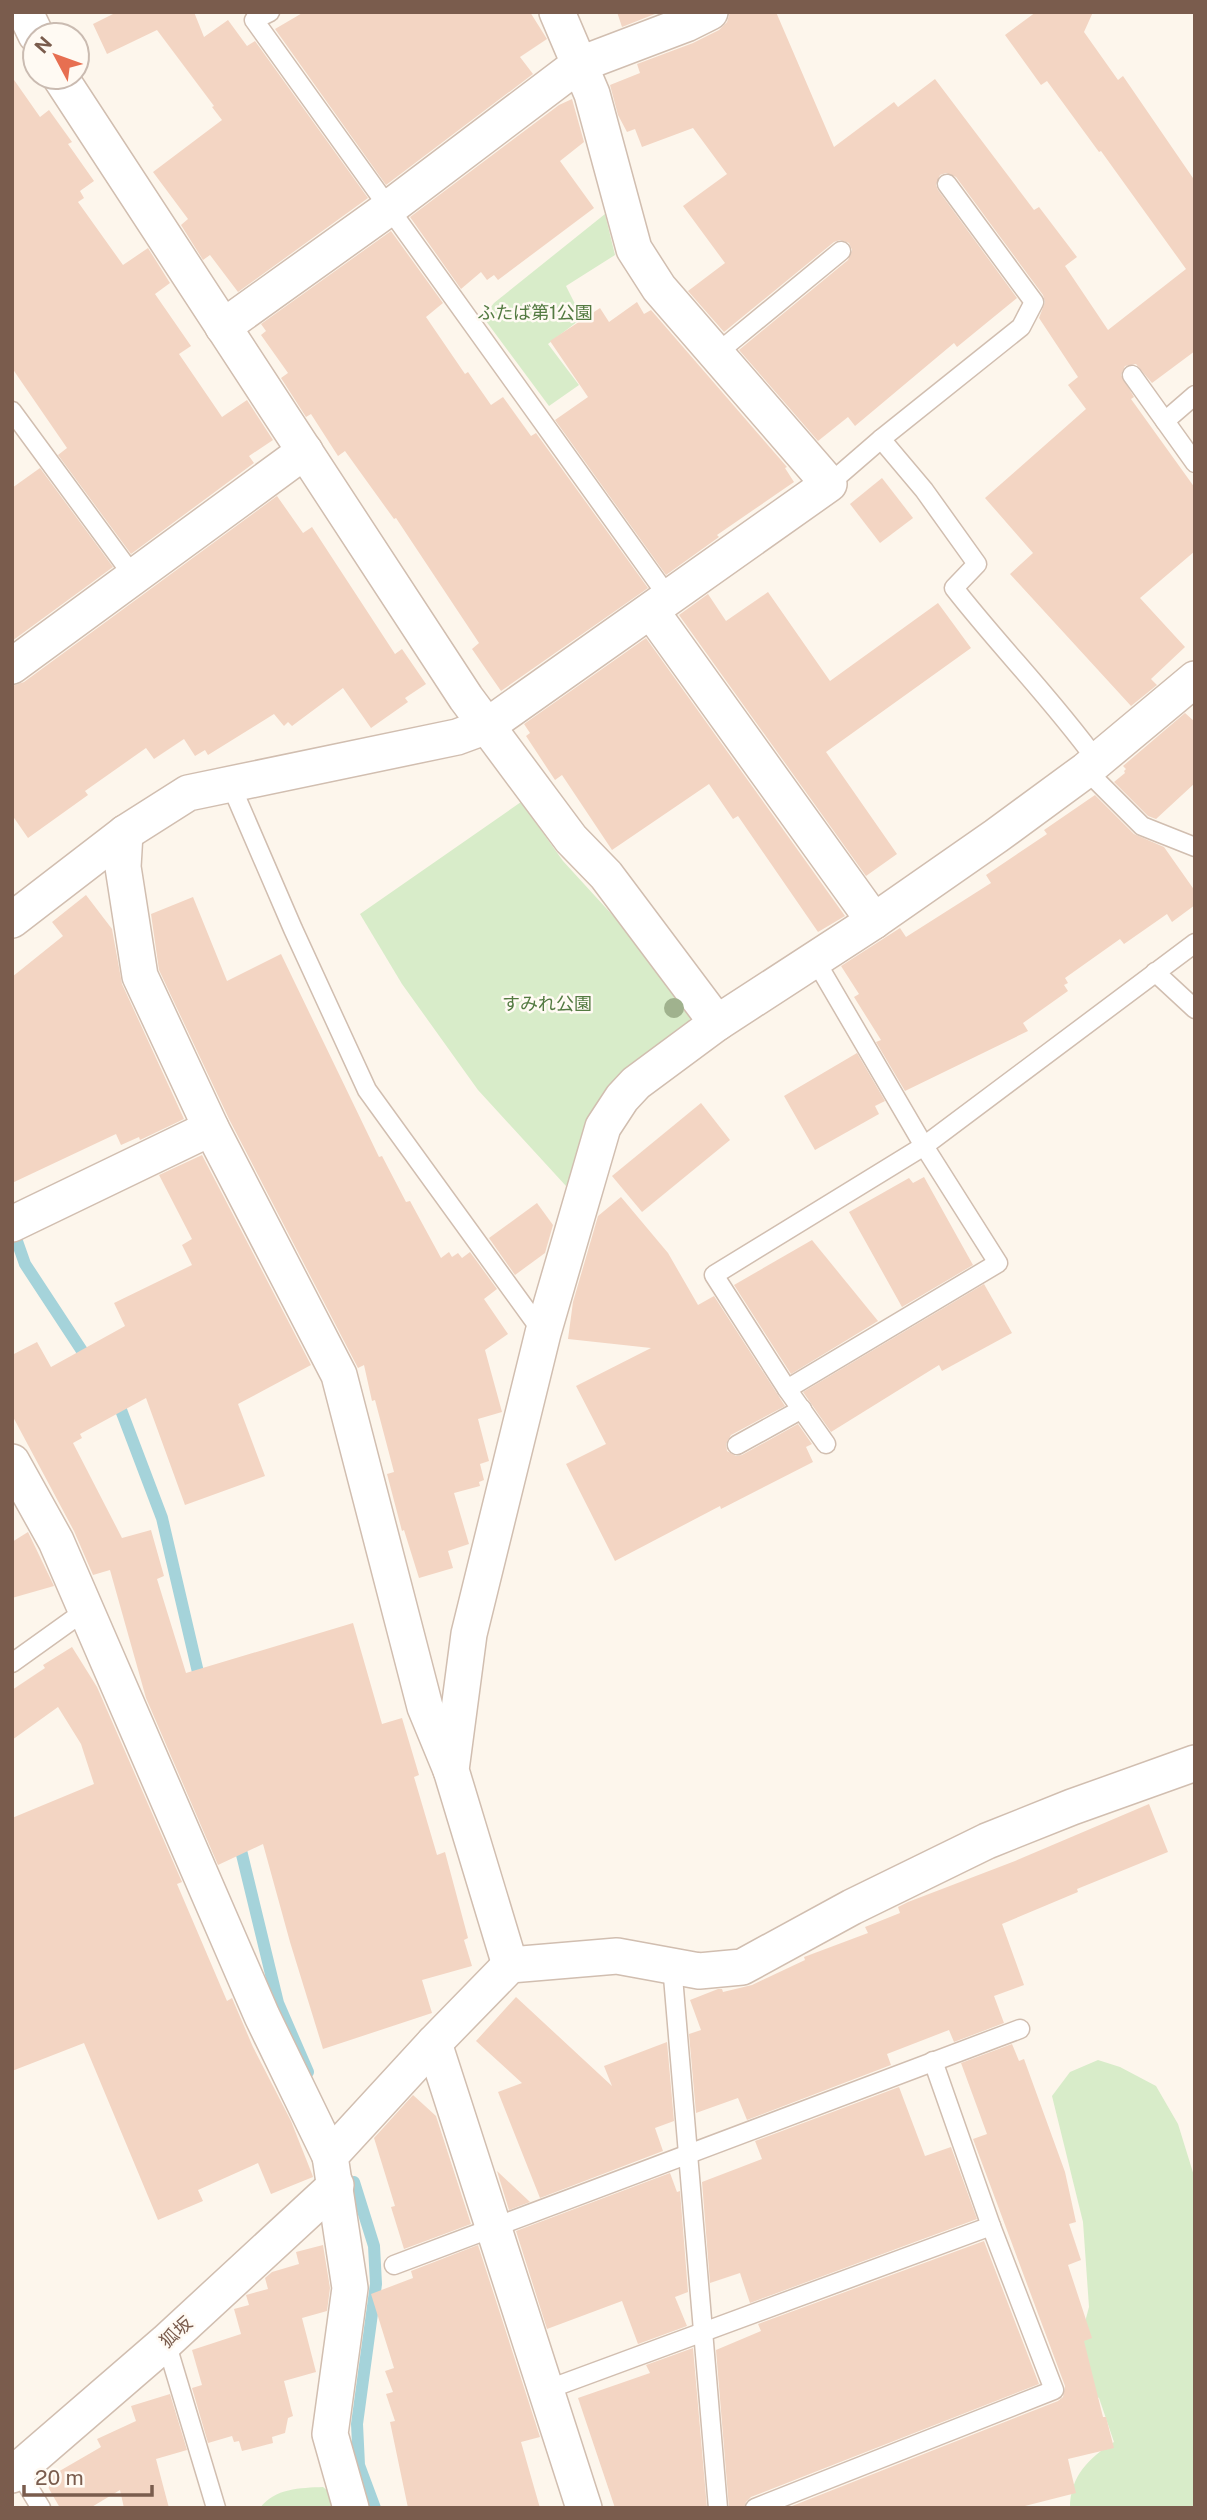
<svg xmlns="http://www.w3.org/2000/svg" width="1207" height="2520" font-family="'Public Sans','Noto Sans JP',sans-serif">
  <rect width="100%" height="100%" fill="#fdf6ec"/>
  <!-- green -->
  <g fill="#d8ecc9">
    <path d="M605,214L615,255L566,286L582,318L548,344L579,385L549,406L483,317L494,303Z"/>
    <path d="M521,802L563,861L627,931L691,1016L687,1027L589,1132L566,1186L478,1090L402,984L360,914Z"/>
    <path d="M1098,2060L1120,2067L1156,2086L1178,2124L1195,2179V2508H1070C1070,2476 1089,2458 1114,2442L1099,2398L1076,2386L1081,2337L1089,2307L1083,2222L1052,2096L1070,2072Z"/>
    <path d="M323,2487L338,2499L342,2508H260C275,2488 300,2488 323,2487Z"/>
  </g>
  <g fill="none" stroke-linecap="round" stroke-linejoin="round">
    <!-- stream -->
    <g stroke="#a5d3da" stroke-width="12">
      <path d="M12,1227L25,1264L90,1363"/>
      <path d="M114,1398L121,1410L162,1518L201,1685"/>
      <path d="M238,1838L278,2003L308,2072"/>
      <path d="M354,2182L374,2246L376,2284L357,2424L359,2465L375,2508"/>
    </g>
  </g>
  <!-- building -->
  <g fill="#f3d5c3">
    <path d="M117,12H194L204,37L228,20L247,46L255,41L368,198L238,292L210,255L203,260L181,225L188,219L153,172L222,120L212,107L214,106L157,30L107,54L93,24Z"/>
    <path d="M304,12H530L547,39L520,57L533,74L386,185L275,29Z"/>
    <path d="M617,12H660L622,27Z"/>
    <path d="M730,12H776L834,147L894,102L898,107L935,79L1034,210L1039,207L1077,257L1065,266L1108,330L1186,269L1101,151L1099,152L1047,81L1041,85L1005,35L1036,12H1093L1084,32L1118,80L1123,76L1195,181V351L1152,383L1136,364L1125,366L1121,375L1134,397L1131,399L1195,488V551L1140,598L1185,647L1151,679L1157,685L1131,706L1010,574L1033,553L985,498L1086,409L1068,385L1078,377L1039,318L1045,302L1043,295L956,177L946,173L940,175L936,185L938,190L1017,298L957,347L954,343L855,426L848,417L818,441L739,350L848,260L852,250L849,243L840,240L834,242L724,332L688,291L725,263L683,206L727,174L693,128L642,147L635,129L627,132L618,115L610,85L640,73L637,64L693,43L719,30L727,22Z"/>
    <path d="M12,77L40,117L49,110L72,142L68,144L94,181L80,191L84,198L78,202L123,265L148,248L170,283L155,294L191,346L179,354L222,417L247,400L273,440L249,456L254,463L131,554L58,455L67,448L12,368Z"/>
    <path d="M572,99L584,142L560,161L594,208L498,280L494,275L487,280L481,272L461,289L410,217L559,105Z"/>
    <path d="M391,231L443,303L426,317L465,374L468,372L491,405L503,397L531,436L536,433L648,588L501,691L472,649L479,643L396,518L394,519L345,451L338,456L311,414L306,417L281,378L288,373L261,335L266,331L261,324Z"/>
    <path d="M637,302L644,314L651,310L787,467L785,468L794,482L717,535L719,537L666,575L555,420L588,397L550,341L600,308L609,322Z"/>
    <path d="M40,468L113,567L12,641V488Z"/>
    <path d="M882,478L913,518L880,543L850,504Z"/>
    <path d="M277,496L303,533L312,527L395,654L402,649L426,684L405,698L408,702L371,728L343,688L292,726L288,722L284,726L274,714L208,755L205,750L195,756L184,739L154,759L146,748L85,791L88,795L28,838L12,815V686L24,682Z"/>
    <path d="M768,592L830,681L938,603L971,648L826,752L897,854L866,876L679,615L708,594L726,621Z"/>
    <path d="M646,638L845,916L818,932L738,816L733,819L709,784L612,850L562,775L555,780L526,736L530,733L524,724Z"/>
    <path d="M1185,713L1195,722V783L1156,819L1148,816L1114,782L1125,773L1124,771L1126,769L1123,766Z"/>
    <path d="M1095,795L1134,834L1164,847L1195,891V905L1172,922L1167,914L1124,944L1120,939L1065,978L1068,983L1064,985L1068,991L1023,1023L1028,1031L905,1091L876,1042L881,1040L854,997L859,994L841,966L900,928L906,937L991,883L986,875L1047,834L1044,830Z"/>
    <path d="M86,895L112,929L122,984L184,1119L140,1140L139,1137L121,1145L116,1134L12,1183V977L63,936L52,922Z"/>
    <path d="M193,897L227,981L281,954L379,1157L382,1156L406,1202L410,1201L441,1258L449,1252L452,1257L458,1253L462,1258L470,1252L497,1289L484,1299L508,1334L485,1350L502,1412L478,1419L489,1461L480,1464L484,1480L479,1482L480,1486L454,1493L469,1544L448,1551L453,1568L419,1578L404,1530L402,1531L387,1474L394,1472L375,1400L372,1401L364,1365L358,1368L229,1119L159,970L151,914Z"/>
    <path d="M857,1053L885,1101L875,1106L879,1114L815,1150L784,1096Z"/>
    <path d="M701,1103L730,1140L642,1212L612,1176Z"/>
    <path d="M202,1155L311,1365L238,1404L265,1476L185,1505L146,1398L80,1434L82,1438L73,1443L122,1538L151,1530L164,1576L157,1579L186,1673L353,1623L382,1724L402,1718L419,1775L414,1777L437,1855L445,1852L468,1938L464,1940L472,1966L422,1980L432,2013L323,2049L290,1942L263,1844L218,1865L146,1698L110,1570L93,1575L74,1531L12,1415V1355L37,1342L51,1367L125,1326L114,1303L192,1265L182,1245L192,1239L159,1175Z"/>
    <path d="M924,1177L973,1265L902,1307L849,1212L909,1178L913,1183Z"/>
    <path d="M621,1197L668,1253L698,1305L714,1296L785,1406L731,1435L726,1444L727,1451L736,1456L742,1455L798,1424L812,1444L806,1447L813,1462L721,1509L720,1506L615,1561L566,1464L606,1444L576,1386L651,1348L568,1339L573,1302L598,1216Z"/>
    <path d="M537,1203L553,1225L545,1253L515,1275L489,1238Z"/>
    <path d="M812,1240L878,1321L791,1374L734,1285Z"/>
    <path d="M984,1284L1012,1333L942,1371L939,1365L831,1432L803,1392Z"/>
    <path d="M28,1532L54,1586L12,1598V1542Z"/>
    <path d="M72,1647L97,1687L182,1882L177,1884L227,2001L232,1998L253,2047L291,2121L312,2174L313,2177L271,2194L258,2163L198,2190L203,2201L158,2220L84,2043L12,2071V1818L94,1784L81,1744L58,1707L12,1740V1690L45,1668L43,1665Z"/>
    <path d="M1149,1804L1168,1852L1077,1889L1078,1892L1002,1924L1024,1985L994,1996L1004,2023L954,2042L949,2030L887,2054L891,2065L747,2120L738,2098L696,2113L689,2034L701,2030L690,2000L718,1989H722L723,1992L752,1985L805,1960L804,1957L868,1933L865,1927L900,1913L898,1907L908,1902L1015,1861Z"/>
    <path d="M516,1997L612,2086L604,2066L667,2042L674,2121L655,2128L663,2151L540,2198L498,2092L522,2083L476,2041Z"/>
    <path d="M1012,2044L1019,2061L1024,2059L1065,2172L1076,2222L1069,2224L1081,2260L1068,2265L1092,2338L1084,2341L1103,2417H1106L1114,2448L1068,2459L1076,2493L1017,2508H787L1058,2401L1063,2397L1065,2386L973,2139L987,2134L961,2063Z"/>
    <path d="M899,2087L925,2156L951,2147L977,2219L750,2303L740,2273L710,2283L702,2182L762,2159L755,2141Z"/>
    <path d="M413,2095L436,2116L471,2224L404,2249L391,2207L395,2206L374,2138Z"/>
    <path d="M497,2171L530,2202L509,2210Z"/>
    <path d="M670,2173L677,2192L680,2191L688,2292L675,2297L687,2326L638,2344L622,2301L547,2329L516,2231Z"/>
    <path d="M984,2241L1039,2384L751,2497L746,2502L744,2508H729L716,2350L761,2331L758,2324Z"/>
    <path d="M323,2245L330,2288L327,2311L302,2318L316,2372L284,2381L293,2416L288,2418L285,2433L272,2437L273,2443L242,2451L239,2441L234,2442L232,2436L208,2443L192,2388L202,2385L192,2350L241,2334L234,2309L249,2305L246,2295L268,2289L265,2278L272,2272L299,2264L296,2252Z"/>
    <path d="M478,2245L540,2437L521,2442L540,2508H408L390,2422L395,2421L386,2394L393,2392L385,2371L394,2368L371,2294L413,2278L411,2271Z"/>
    <path d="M693,2348L707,2508H615L578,2398L650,2373L646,2365Z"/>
    <path d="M170,2394L187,2450L156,2459L169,2508H124L120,2490L90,2508H60L44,2480L101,2447L97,2439L136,2421L131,2406Z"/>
  </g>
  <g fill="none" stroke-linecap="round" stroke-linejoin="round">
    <defs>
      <g id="lane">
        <path d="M270,12L254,20L669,598"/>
        <path d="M716,354L841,251"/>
        <path d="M1132,375L1195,463"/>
        <path d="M12,411L134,577"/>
        <path d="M1165,421L1195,395"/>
        <path d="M881,439L924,490L977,564L954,588C1000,647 1053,700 1097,761"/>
        <path d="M829,484L881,439L1021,327L1034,302L947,184"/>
        <path d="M1086,770L1142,826L1195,847"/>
        <path d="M230,783L293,929L367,1090L543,1333"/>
        <path d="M1155,972L1195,1009"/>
        <path d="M787,1389L998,1263L924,1146L814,958"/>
        <path d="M826,1444L787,1389L714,1275L924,1146L1195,943"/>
        <path d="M737,1445L802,1409"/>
        <path d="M12,1663L86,1610"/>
        <path d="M672,1965L718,2508"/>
        <path d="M394,2265L1020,2029"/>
        <path d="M166,2342L216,2508"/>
        <path d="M546,2390L991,2226"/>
        <path d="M18,2470L41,2508"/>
        <path d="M755,2508L1054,2390L991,2226L933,2061"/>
      </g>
      <g id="street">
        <path d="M25,12L36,35"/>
        <path d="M60,77L466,698L571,839L606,875L717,1023L636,1083L622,1098L603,1127L543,1333L469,1634L451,1770L510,1965"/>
        <path d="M223,327L389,208L578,65L686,24L710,12"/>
        <path d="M651,611L874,921"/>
        <path d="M12,666L305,451"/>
        <path d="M125,833L123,867L140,976L211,1128L339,1375L425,1707L451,1770"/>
        <path d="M12,920L125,833L188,793L457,737L487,726L829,484L659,288L634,249L592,94L557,12"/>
        <path d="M717,1023L874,921L996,836L1086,770L1195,679"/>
        <path d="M12,1224L211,1128"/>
        <path d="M12,1462L56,1541L262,2016L330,2156"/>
        <path d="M434,2043L584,2508"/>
        <path d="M12,2475L166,2342L336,2185"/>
        <path d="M351,2508L330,2434L350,2288L330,2156L434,2043L510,1965L617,1956L699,1971L742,1967L852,1907L987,1841L1072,1807L1195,1763"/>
      </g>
    </defs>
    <!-- lane casing -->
    <use href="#lane" stroke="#d1beb0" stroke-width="21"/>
    <!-- street casing -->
    <use href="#street" stroke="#d1beb0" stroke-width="38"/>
    <!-- lane -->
    <use href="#lane" stroke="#fff" stroke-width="18"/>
    <!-- street -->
    <use href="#street" stroke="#fff" stroke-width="35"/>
  </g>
  <!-- trees -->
  <circle fill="#a0b28e" cx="674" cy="1008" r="10"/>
  <g text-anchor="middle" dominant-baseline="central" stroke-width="5" stroke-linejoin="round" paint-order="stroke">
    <!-- park labels -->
    <g font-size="18" fill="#537a41" stroke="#fffaf3">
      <text x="535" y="312">ふたば第1公園</text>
      <text x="547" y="1003">すみれ公園</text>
    </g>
    <!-- street labels -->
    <g font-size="18" fill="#7a5c4d" stroke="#fffaf3">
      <text transform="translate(176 2332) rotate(-42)">狐坂</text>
    </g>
  </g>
  <!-- border -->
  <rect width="1207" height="2520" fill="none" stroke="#7a5c4d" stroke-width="28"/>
  <!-- north arrow -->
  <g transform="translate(56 56) rotate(311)"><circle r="33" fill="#fffaf3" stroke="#cabbb1" stroke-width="2"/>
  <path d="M0-5L12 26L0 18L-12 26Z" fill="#e76f51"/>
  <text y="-10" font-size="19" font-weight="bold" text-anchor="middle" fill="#7a5c4d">N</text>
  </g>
  <!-- scale -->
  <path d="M24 2485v10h128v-10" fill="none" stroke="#7a5c4d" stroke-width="3.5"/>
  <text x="35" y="2485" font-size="21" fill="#7a5c4d" stroke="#fffaf3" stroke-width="5" paint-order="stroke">20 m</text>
</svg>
